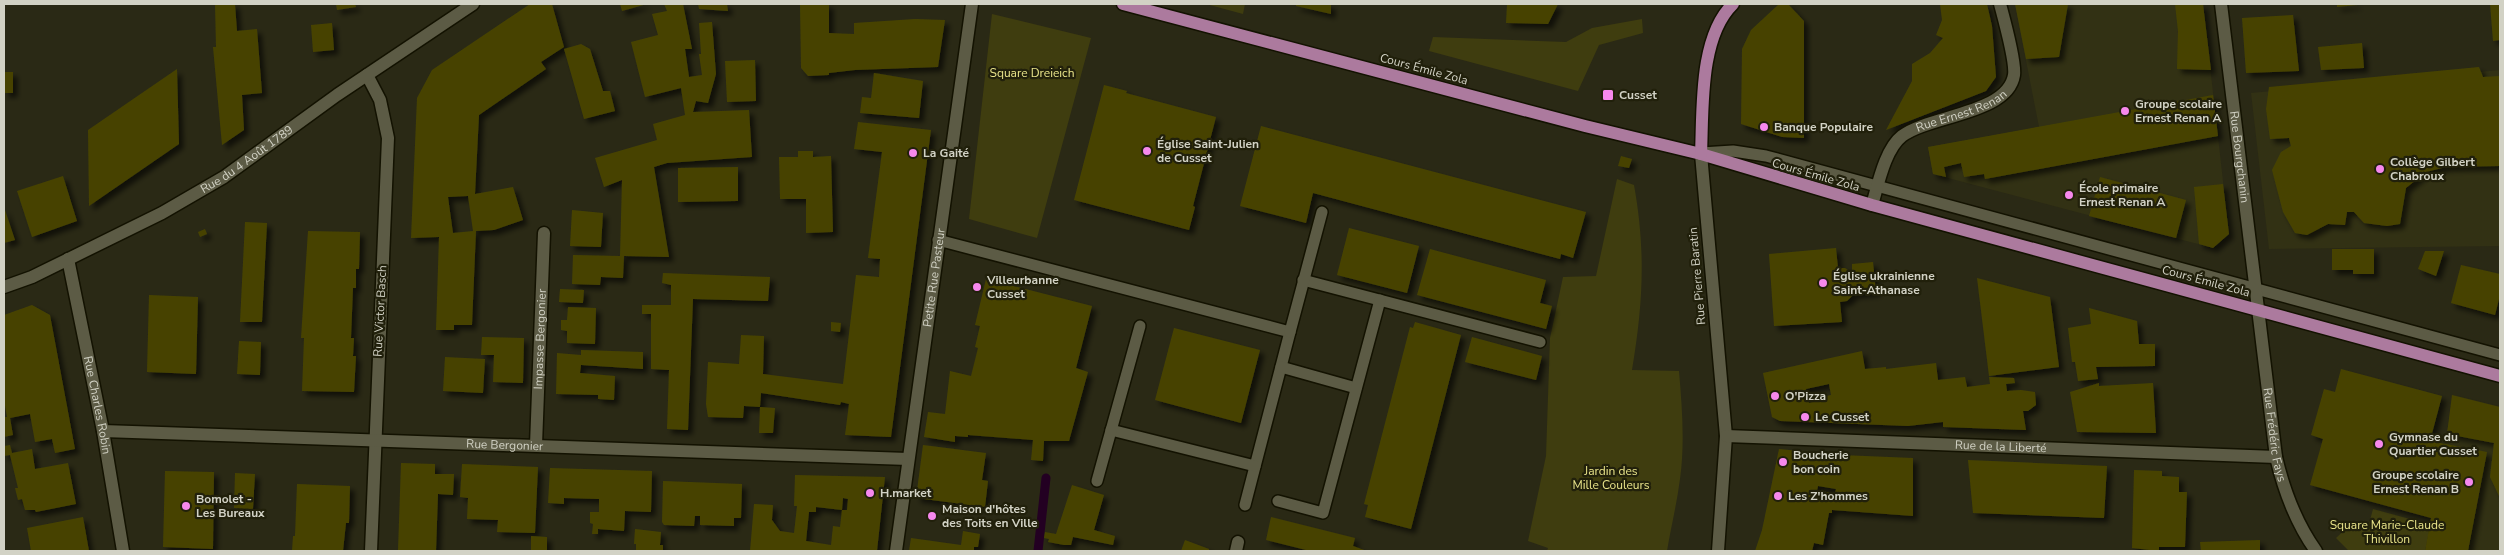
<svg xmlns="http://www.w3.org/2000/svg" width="2504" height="555" font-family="'Nunito Sans',sans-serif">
  <defs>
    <filter id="shadow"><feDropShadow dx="4.5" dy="4.5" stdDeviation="2.5" flood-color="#0009"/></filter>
  </defs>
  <rect width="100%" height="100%" fill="#2a2915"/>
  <!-- built -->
  <g fill="#323114">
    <path d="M2015,4H2203L2229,234L2213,248L1933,174L1928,147L2039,127Z"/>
    <path d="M2500,70V246L2269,249L2251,93Z"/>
    <path d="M2453,398L2500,411V551H2425Z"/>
  </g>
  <!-- green -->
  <g fill="#3f3d0f">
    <path d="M1206,4H1245L1243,14Z"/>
    <path d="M992,14L1091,38L1037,238L969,219Z"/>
    <path d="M1642,19L1643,33L1599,45L1578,91L1429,51L1433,37L1566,42L1592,28Z"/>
    <path d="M1617,179L1634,185C1646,251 1643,304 1632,370L1679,371C1682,407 1685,443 1680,479C1677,503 1671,527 1667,551H1547L1548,548L1528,541L1546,456L1550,338L1563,277L1596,276Z"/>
    <path d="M2373,509L2410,519L2409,526L2429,531L2425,551H2349L2336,538L2352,523L2368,528Z"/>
  </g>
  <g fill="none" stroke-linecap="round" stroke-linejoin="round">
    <!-- stream -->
    <path stroke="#230022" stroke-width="9" d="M1038,551L1046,478"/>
  </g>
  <!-- building -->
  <g fill="#474300" fill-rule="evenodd" filter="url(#shadow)">
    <path d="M215,4H235L237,31L257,29L262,93L242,95L244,130L222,145L213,47H216Z"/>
    <path d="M336,4H355L356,7L337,10Z"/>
    <path d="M530,4H552L564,47L541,62L546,69L479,115L475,194L513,187L523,220L494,230L476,231L472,325H454V330H436L439,237L411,238L417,98L432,70ZM468,196L473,231L453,233L448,197Z"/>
    <path d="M620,4H647L622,11Z"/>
    <path d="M664,4H683L692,49H685L689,77L702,75L699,54H701L699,23L712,22L716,74L708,103L696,101L693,112L749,110L752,157L667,163L654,167L669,257L624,256L623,278L601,277L600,285L572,284L573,255L620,256L622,180L604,187L595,158L657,140L653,124L685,115L681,88L645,97L631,42L658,35L652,14L667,11Z"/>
    <path d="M698,4H727L728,11L699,9Z"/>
    <path d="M800,4H829V33L854,34V23L915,19L945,20L938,67L855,70L829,73V75L808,76L801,68Z"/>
    <path d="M1296,4H1331V14L1296,6Z"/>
    <path d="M1507,4H1558L1548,24L1506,23Z"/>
    <path d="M1779,4H1788L1804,21V138L1782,137L1741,124L1742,49L1751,30Z"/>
    <path d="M1940,4H1987L1992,26L1996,77L1986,91L1886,130L1912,81V64L1930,53L1943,38L1936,35L1942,20Z"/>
    <path d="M2015,4H2068L2059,57L2026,59Z"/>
    <path d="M2175,4H2203L2211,70L2177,69L2178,31Z"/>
    <path d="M2337,4H2357V5L2337,7Z"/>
    <path d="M2490,4H2500V40L2493,41Z"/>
    <path d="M2293,15L2299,71L2246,73L2242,18Z"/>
    <path d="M332,23L334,50L313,52L311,25Z"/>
    <path d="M2362,43L2364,68L2321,70L2318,47Z"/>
    <path d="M581,44L590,49L603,91H610L615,111L584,119L564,49Z"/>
    <path d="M755,60L756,101L727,102L725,61Z"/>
    <path d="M2479,67L2483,77L2500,76V166L2446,167L2426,172L2406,188L2400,224L2387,226L2364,223L2354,212H2347L2345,225L2328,224L2307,235L2295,233L2283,212L2272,170L2281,152L2291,146L2289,138L2270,139L2266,109L2269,87Z"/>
    <path d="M177,69L179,144L89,206L88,130Z"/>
    <rect x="4" y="72" width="9" height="21"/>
    <path d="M874,73L923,81L919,118L860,113L862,97L871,98Z"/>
    <path d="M1104,85L1127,91L1126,93L1216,117L1193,206L1195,207L1189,230L1074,200Z"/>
    <path d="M2213,95L2218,136L1985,179L1984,174L1964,177L1961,163L1944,167L1946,177L1933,174L1928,147Z"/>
    <path d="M858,122L931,130L891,437L845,435L849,404L841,402L840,405L761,393L760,407L775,408L773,433H759L760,407L744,406L743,418L708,417L706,404L708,362L739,364L741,335L764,336L763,374L843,384L856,275L879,277L880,259L868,258L882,152L854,149Z"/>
    <path d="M1261,126L1586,212L1573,258L1561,254L1560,259L1313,193L1306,223L1240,206Z"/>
    <path d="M798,151H813V157L831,156L833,232L806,233V199H780L779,157H798Z"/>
    <path d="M1621,156L1632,159L1629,168L1618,166Z"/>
    <path d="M738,167V201L678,202V168Z"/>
    <path d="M63,176L77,221L32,237L17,191Z"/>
    <path d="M2100,177L2186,200L2176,238L2089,216Z"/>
    <path d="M2223,184L2229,234L2213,248L2199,244L2194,187Z"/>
    <path d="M4,207L15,240L4,243Z"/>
    <path d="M572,210L603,213L601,247L570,246Z"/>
    <path d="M245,222L267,223L262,322H240Z"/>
    <path d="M1349,228L1419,246L1407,293L1337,275Z"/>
    <path d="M205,229L207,234L200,237L198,232Z"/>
    <path d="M308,231L360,232L359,269H356V288H353L351,338H354L353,356H356L354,392L302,391L304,338H301Z"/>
    <path d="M1836,248L1838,268H1845L1852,273V264L1873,262L1876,292L1854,294L1847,301L1840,302L1842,322L1774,326L1769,254Z"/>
    <path d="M1430,249L1546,280L1540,303L1552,306L1546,329L1417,295Z"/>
    <path d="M2332,249H2374V274H2353V270H2332Z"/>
    <path d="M2425,251H2444L2436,276L2418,269Z"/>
    <path d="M2461,265L2500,274V295L2495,315L2451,303Z"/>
    <path d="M663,273L770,277L768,301L693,299L688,430L667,429L669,370L651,369V314H642V305H671V285L662,283Z"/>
    <path d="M1977,278L2050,297L2059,367L1989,376Z"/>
    <path d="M986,279L1092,306L1076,368L1088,372L1069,441H1044L1043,461L1031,460L1033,440L968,435V437L955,436V442L924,437L928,412L945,414L950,371L971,376L978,348L975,347L980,326L975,325Z"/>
    <path d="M560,289L584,290L583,303L559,302Z"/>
    <path d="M149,295L198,297L196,374L147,372Z"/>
    <path d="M32,305L50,315L75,449L55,453L52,439L35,442L30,414L10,418L13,435L4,437V417H7L4,400V315Z"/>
    <path d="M568,307L596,308L595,344L567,343V331L561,330V320H567Z"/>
    <path d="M2089,308L2137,321L2139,344H2155V366L2096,367L2098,379L2078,381L2075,362H2072L2068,328L2091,324Z"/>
    <path d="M831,322L841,323L840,332L831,331Z"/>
    <path d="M1415,322L1461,335L1411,529L1365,517L1368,505L1364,504L1410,327L1413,328Z"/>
    <path d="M1174,328L1260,350L1241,423L1155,400Z"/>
    <path d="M482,337L524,338L523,383L493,382L494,355H481Z"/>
    <path d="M1472,337L1542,356L1536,380L1465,362Z"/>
    <path d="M239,341L261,342L260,375L237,374Z"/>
    <path d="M581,350L643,352V369L581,365L580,373L615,376L614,400L598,399V395L556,394L557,353L581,355Z"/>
    <path d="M1862,351L1865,369L1886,367V369L1936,363L1938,380L1965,377L1967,387L1990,384L1989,377L2014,378L2015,383L2006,384L2007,391L2021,390L2035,392L2036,405L2028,411H2023L2026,430L1943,427V422L1908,426L1780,421L1772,417L1763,373ZM1829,384L1831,395L1812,399L1813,402L1809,403L1806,389Z"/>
    <path d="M445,357L485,359L483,393L443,391Z"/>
    <path d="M2341,369L2442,396L2430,441L2487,452L2468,551H2425L2431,518L2310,485L2323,439L2311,435L2324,389L2335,392Z"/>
    <path d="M2099,383V386L2153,383L2156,433L2077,432L2070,392Z"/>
    <path d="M2452,395L2500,407V498L2490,477L2494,443L2447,434Z"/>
    <path d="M10,445L12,453L32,449L35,469L68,463L76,504L36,512L35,510H25L22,499L18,500L15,488H18L10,455L4,456V446Z"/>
    <path d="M923,445L986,453L982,480L988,481L985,507L916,498Z"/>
    <path d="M1779,449L1841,455L1913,458V516L1832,510V513H1829L1823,545L1814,543L1812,551H1755L1762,530ZM1818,486L1836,489L1835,493L1817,491Z"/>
    <path d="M1968,460L2107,466L2104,518L1973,513Z"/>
    <path d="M401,463L435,464V474H454L453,495L438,494L436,551H398Z"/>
    <path d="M462,464L538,467L535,533L497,532L498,520L467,519L468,498L460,497Z"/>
    <path d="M550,468L652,471L651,512L625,511L624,531L598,529V534H592L593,524L590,523V512H599V499L564,498V504L548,503Z"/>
    <path d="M2134,470L2162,471V476L2179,477V492H2187L2185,547H2159V551L2132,548Z"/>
    <path d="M165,471L214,472L213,549L163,547Z"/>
    <path d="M235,473L255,474L253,509L234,508Z"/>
    <path d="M795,475L885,477L877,551H750L754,504L773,505L772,520L780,531L794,533L797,506H794ZM843,498L848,499L847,510H842ZM816,507L842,510L840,527L833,526L831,545L806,541L809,512H816Z"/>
    <path d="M663,481L742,484L741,518H734V526L700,525V516H695L694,526L664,525L662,522Z"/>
    <path d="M297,484L350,486L349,523H346L343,551H292L293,536H295Z"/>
    <path d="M1072,485L1104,495L1094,530L1115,536L1113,545L1073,537L1071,545H1064L1048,542L1049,539L1044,538L1045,532L1056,534Z"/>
    <path d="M83,517L89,551H31L27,528Z"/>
    <path d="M1271,517L1355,538L1353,546L1367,551H1310L1266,540Z"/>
    <path d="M635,529L661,532L660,545H663V551H636V544H634Z"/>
    <path d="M963,531L980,534L978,547H974V551H909L911,538L961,545Z"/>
    <path d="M531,536L547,537V551H531Z"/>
    <path d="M1185,540L1209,549V551H1181Z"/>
    <path d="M2260,540V551H2201L2200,542Z"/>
  </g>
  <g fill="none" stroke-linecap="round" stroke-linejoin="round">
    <defs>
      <g id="lane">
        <path d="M1701,153L1733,151L1766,156L2500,355"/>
        <path d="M938,240L1290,332L1245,505"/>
        <path d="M1303,280L1540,342"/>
        <path d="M1290,332L1322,212"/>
        <path d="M1281,367L1356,388"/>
        <path d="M1111,430L1255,466"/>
        <path d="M1097,481L1140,326"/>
        <path d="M1278,501L1323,513L1380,300"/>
      </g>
      <g id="street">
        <path id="s1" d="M2221,4L2276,457C2284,491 2296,523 2316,551"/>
        <path d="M367,75L380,100L388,138L371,551"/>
        <path d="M1701,154L1726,436L1718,551"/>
        <path id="s2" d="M1872,205C1878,185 1885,149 1902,136C1930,115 2008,114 2014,75C2016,62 2004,19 2000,4"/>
        <path id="s3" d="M68,259L103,431L123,551"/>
        <path id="s4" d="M103,431L908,459"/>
        <path id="s5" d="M1726,436L2276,457"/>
        <path id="s6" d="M536,445L544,233"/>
        <path id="s7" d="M896,551L972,4"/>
        <path d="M1236,551L1238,542"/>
      </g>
      <g id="secondary">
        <path id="s8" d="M4,287L32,277L162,213L224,177L337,95L473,4"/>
      </g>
      <g id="primary">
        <path d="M1123,4L1585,126L1701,154L1872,205L2500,376"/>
        <path d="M1701,154C1703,109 1699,37 1733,4"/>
      </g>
    </defs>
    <!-- lane casing -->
    <use href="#lane" stroke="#131201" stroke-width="14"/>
    <!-- street casing -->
    <use href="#street" stroke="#131201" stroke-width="15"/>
    <!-- secondary casing -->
    <use href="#secondary" stroke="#131201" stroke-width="15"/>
    <!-- primary casing -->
    <use href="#primary" stroke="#131201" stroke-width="15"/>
    <!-- lane -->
    <use href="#lane" stroke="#5c5b45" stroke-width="11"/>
    <!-- street -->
    <use href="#street" stroke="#5c5b45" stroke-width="12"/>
    <!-- secondary -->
    <use href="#secondary" stroke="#5c5b45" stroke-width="12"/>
    <!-- primary -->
    <use href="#primary" stroke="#ac7a9e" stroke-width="12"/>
  </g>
  <!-- markers -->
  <g fill="#f688ed" stroke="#21200b" stroke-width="2">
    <rect x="1602" y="89" width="12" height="12" rx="2.5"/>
    <circle cx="2125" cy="111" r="5"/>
    <circle cx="1764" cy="127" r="5"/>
    <circle cx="1147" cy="151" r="5"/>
    <circle cx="913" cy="153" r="5"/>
    <circle cx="2380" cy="169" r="5"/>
    <circle cx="2069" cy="195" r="5"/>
    <circle cx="1823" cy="283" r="5"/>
    <circle cx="977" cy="287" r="5"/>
    <circle cx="1775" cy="396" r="5"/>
    <circle cx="1805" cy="417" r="5"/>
    <circle cx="2379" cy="444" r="5"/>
    <circle cx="1783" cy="462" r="5"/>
    <circle cx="2469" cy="482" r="5"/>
    <circle cx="870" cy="493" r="5"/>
    <circle cx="1778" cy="496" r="5"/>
    <circle cx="186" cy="506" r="5"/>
    <circle cx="932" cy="516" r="5"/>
  </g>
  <g text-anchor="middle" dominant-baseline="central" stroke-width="4.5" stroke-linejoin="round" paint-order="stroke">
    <!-- street labels -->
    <g font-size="12" fill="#d2d2c5" stroke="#21200b">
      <text transform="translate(1424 69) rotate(15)">Cours Émile Zola</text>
      <text stroke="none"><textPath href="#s2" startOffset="141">Rue Ernest Renan</textPath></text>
      <text stroke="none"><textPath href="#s1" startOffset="154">Rue Bourgchanin</textPath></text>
      <text stroke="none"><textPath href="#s8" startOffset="275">Rue du 4 Août 1789</textPath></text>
      <text transform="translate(1816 175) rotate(16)">Cours Émile Zola</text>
      <text transform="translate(1697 276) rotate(-95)">Rue Pierre Baratin</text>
      <text stroke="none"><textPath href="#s7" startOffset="276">Petite Rue Pasteur</textPath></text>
      <text transform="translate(2206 281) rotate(15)">Cours Émile Zola</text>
      <text transform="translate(380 311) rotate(-87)">Rue Victor Basch</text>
      <text stroke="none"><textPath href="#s6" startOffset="106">Impasse Bergonier</textPath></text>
      <text stroke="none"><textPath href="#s3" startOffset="149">Rue Charles Robin</textPath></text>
      <text stroke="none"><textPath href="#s1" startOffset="434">Rue Frédéric Fays</textPath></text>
      <text stroke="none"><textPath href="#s4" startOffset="402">Rue Bergonier</textPath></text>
      <text stroke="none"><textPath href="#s5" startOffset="275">Rue de la Liberté</textPath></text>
    </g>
    <!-- park labels -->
    <g font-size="12" fill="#e9e48a" stroke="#21200b">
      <text x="1032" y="73">Square Dreieich</text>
      <text x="1611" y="471">Jardin des<tspan x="1611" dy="14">Mille Couleurs</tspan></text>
      <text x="2387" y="525">Square Marie-Claude<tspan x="2387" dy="14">Thivillon</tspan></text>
    </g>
    <!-- poi labels -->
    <g font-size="12" font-weight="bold" fill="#d2d2c5" stroke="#21200b" text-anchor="start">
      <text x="1619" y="95">Cusset</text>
      <text x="2135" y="104">Groupe scolaire<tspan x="2135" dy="14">Ernest Renan A</tspan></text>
      <text x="1774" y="127">Banque Populaire</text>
      <text x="1157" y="144">Église Saint-Julien<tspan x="1157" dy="14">de Cusset</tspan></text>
      <text x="923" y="153">La Gaité</text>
      <text x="2390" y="162">Collège Gilbert<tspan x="2390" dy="14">Chabroux</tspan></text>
      <text x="2079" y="188">École primaire<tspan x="2079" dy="14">Ernest Renan A</tspan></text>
      <text x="1833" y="276">Église ukrainienne<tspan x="1833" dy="14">Saint-Athanase</tspan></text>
      <text x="987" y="280">Villeurbanne<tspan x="987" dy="14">Cusset</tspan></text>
      <text x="1785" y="396">O'Pizza</text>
      <text x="1815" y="417">Le Cusset</text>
      <text x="2389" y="437">Gymnase du<tspan x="2389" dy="14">Quartier Cusset</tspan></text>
      <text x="1793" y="455">Boucherie<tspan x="1793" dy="14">bon coin</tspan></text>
      <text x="2459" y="475" text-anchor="end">Groupe scolaire<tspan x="2459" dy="14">Ernest Renan B</tspan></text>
      <text x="880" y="493">H.market</text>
      <text x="1788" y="496">Les Z'hommes</text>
      <text x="196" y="499">Bomolet -<tspan x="196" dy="14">Les Bureaux</tspan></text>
      <text x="942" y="509">Maison d'hôtes<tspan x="942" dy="14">des Toits en Ville</tspan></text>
    </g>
  </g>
  <!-- border -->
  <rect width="2504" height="555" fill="none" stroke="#d2d2c5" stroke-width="10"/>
</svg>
